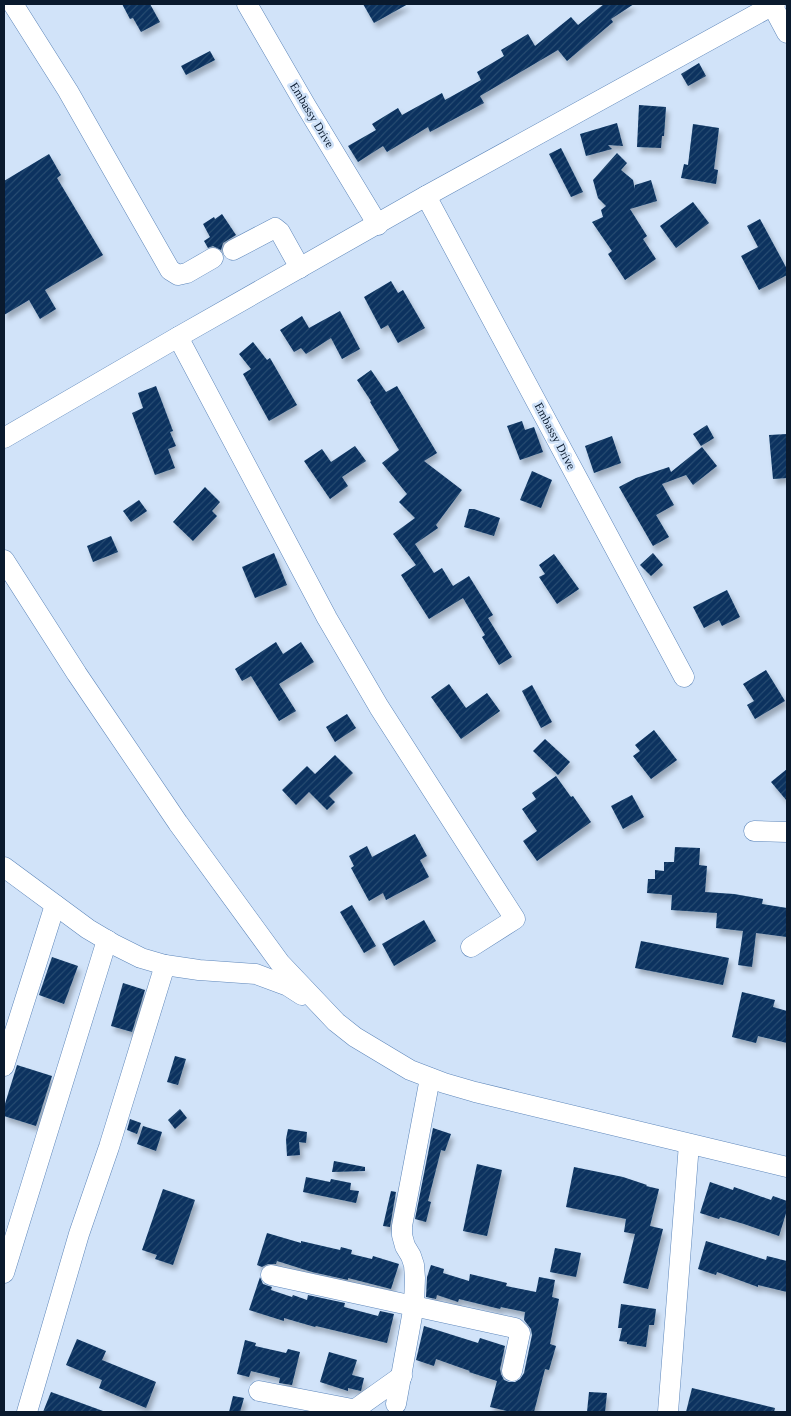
<svg xmlns="http://www.w3.org/2000/svg" width="791" height="1416" font-family="'Times New Roman',serif">
  <defs>
    <pattern id="building-hatch" width="6" height="6" patternUnits="userSpaceOnUse" patternTransform="scale(1.25)"><rect width="6" height="6" fill="#08315e"/><path d="M-1 1l2-2M0 6l6-6M5 7l2-2" fill="none" stroke="#2b4c72"/></pattern>
    <filter id="shadow"><feDropShadow dx="3" dy="5" stdDeviation="2.5" flood-color="#0004"/></filter>
  </defs>
  <rect width="100%" height="100%" fill="#d1e3f9"/>
  <!-- building -->
  <g fill="url(#building-hatch)" filter="url(#shadow)">
    <path d="M122,4H150L160,22L141,32L133,18L130,19Z"/>
    <path d="M363,4H408L374,23Z"/>
    <path d="M604,4H634L611,19L613,22L567,61L558,50L480,96L484,103L430,132L428,127L387,152L383,146L358,162L348,146L376,130L372,124L398,108L402,115L442,93L445,100L481,80L477,72L504,56L501,50L528,34L535,46L571,17L578,25Z"/>
    <path d="M210,51L215,60L186,75L181,66Z"/>
    <path d="M699,63L706,76L688,86L681,74Z"/>
    <path d="M639,105L666,107L664,136H662L661,148L637,147Z"/>
    <path d="M617,123L623,146L608,145L612,149L586,156L580,134Z"/>
    <path d="M693,124L719,128L714,169L718,170L716,184L681,178L684,164L688,165Z"/>
    <path d="M561,148L583,192L571,197L549,154Z"/>
    <path d="M617,153L627,163L621,170L633,180L635,189V185L651,180L657,201L630,209L647,236L643,239L656,259L625,280L608,254L612,251L592,222L603,217L601,210L606,206L598,198L593,180Z"/>
    <path d="M49,154L61,175L57,178L103,255L45,290L56,309L40,319L29,300L4,315V181Z"/>
    <path d="M693,202L709,223L676,248L660,226Z"/>
    <path d="M222,214L236,235L223,243L221,250L213,246L208,248L204,241L210,237L203,224L214,217L215,219Z"/>
    <path d="M760,219L787,269V275L759,290L741,256L758,247L747,226Z"/>
    <path d="M391,281L398,293L403,290L425,328L398,343L388,325L381,329L364,297Z"/>
    <path d="M340,311L360,349L342,359L331,338L306,354L301,348L294,352L280,330L302,316L309,328Z"/>
    <path d="M253,342L267,360L270,358L297,405L269,421L243,374L251,369L239,354Z"/>
    <path d="M371,370L386,392L397,386L437,453L424,461L462,490L436,525L438,528L415,544L434,573L442,568L453,586L469,576L493,615L488,618L512,657L499,665L482,637L485,635L463,598L429,619L401,575L416,565L393,534L415,518L399,502L407,494L382,463L399,450L370,402L371,401L357,380Z"/>
    <path d="M156,386L173,431L170,432L176,446L168,449L175,468L155,475L132,413L143,408L138,393Z"/>
    <path d="M522,421L525,430L534,427L543,452L520,460L507,426Z"/>
    <path d="M707,425L714,438L701,446L693,434Z"/>
    <path d="M787,434V478L773,479L769,435Z"/>
    <path d="M612,436L621,463L594,473L585,446Z"/>
    <path d="M355,446L366,461L342,477L348,486L330,499L304,461L322,449L331,462Z"/>
    <path d="M702,447L717,466L693,485L686,475L662,484L674,505L656,515L669,537L653,546L619,487L636,478L669,467L671,472Z"/>
    <path d="M532,471L552,480L541,508L520,500Z"/>
    <path d="M205,487L220,502L212,511L217,516L193,541L173,522Z"/>
    <path d="M139,500L147,511L131,522L123,511Z"/>
    <path d="M469,509H474L500,518L494,536L464,527Z"/>
    <path d="M111,536L118,552L93,562L87,546Z"/>
    <path d="M274,553L287,585L255,598L242,567Z"/>
    <path d="M653,553L663,565L651,576L640,565Z"/>
    <path d="M554,554L579,589L557,604L539,577L545,574L539,565Z"/>
    <path d="M727,590L740,617L722,626L719,620L704,628L693,607Z"/>
    <path d="M276,642L283,654L301,642L314,662L279,684L296,711L279,721L251,676L242,681L235,669Z"/>
    <path d="M766,670L785,701L755,719L747,705L754,701L743,684Z"/>
    <path d="M449,684L466,708L487,693L500,711L461,739L431,697Z"/>
    <path d="M532,685L552,722L541,728L522,691Z"/>
    <path d="M347,714L356,728L335,742L326,727Z"/>
    <path d="M654,730L677,760L651,779L633,756L640,751L635,745Z"/>
    <path d="M545,739L570,762L558,775L533,751Z"/>
    <path d="M335,755L353,773L329,796L335,802L327,810L309,792L296,805L282,790L307,766L315,774Z"/>
    <path d="M787,769V801L771,782Z"/>
    <path d="M556,776L571,797L573,796L591,822L537,861L523,841L537,831L522,809L536,799L532,793Z"/>
    <path d="M632,795L644,817L623,829L611,806Z"/>
    <path d="M415,834L427,856L420,860L429,877L386,900L383,893L369,901L351,868L354,866L349,856L367,846L372,857Z"/>
    <path d="M675,847L700,848L699,865L707,866L705,892L734,894L763,899L762,904L787,908V937L756,933L752,967L738,965L743,931L716,928L717,913L671,910L672,895L647,893L648,879H655V870L664,871V862H674Z"/>
    <path d="M352,905L376,946L364,953L340,912Z"/>
    <path d="M424,920L436,941L394,966L382,944Z"/>
    <path d="M641,941L729,958L723,985L635,968Z"/>
    <path d="M52,957L78,966L64,1004L39,995Z"/>
    <path d="M123,983L145,990L132,1032L111,1026Z"/>
    <path d="M742,992L775,1000L773,1007L787,1011V1043L758,1036L756,1043L732,1037Z"/>
    <path d="M175,1056L186,1059L178,1085L167,1082Z"/>
    <path d="M17,1065L52,1076L36,1126L4,1116V1107Z"/>
    <path d="M180,1109L187,1118L175,1129L168,1120Z"/>
    <path d="M130,1119L141,1123L137,1134L127,1130Z"/>
    <path d="M143,1126L162,1132L156,1151L137,1144Z"/>
    <path d="M433,1128L451,1134L445,1151L441,1150L428,1201L431,1202L426,1222L415,1219Z"/>
    <path d="M288,1129L307,1132L306,1143L299,1142L300,1155L287,1156L286,1139Z"/>
    <path d="M334,1161L365,1167V1171L332,1172Z"/>
    <path d="M477,1164L502,1170L487,1236L463,1231Z"/>
    <path d="M574,1167L623,1177L647,1185L646,1186L659,1189L650,1226L663,1229L648,1289L623,1283L635,1234L624,1232L626,1219L566,1207Z"/>
    <path d="M306,1177L330,1182L331,1179L351,1183L350,1190L359,1191L356,1203L303,1192Z"/>
    <path d="M710,1182L733,1190L734,1187L771,1200L773,1196L787,1201V1210L779,1236L744,1224L720,1217L719,1219L700,1213Z"/>
    <path d="M163,1189L195,1200L173,1265L155,1259L157,1255L142,1250Z"/>
    <path d="M391,1191L396,1192L390,1227L383,1226Z"/>
    <path d="M267,1233L301,1243V1241L340,1250L341,1247L352,1250L351,1254L372,1259L373,1256L399,1264L391,1289L348,1278V1280L312,1272L277,1261L276,1264H268L262,1267L257,1265Z"/>
    <path d="M706,1241L766,1260L767,1256L787,1261V1292L758,1285V1287L717,1272L716,1275L698,1269Z"/>
    <path d="M555,1248L581,1253L576,1277L550,1272Z"/>
    <path d="M431,1265L444,1269L443,1273L469,1281L470,1274L507,1283L506,1286L536,1292L539,1277L555,1280L552,1297L559,1299L550,1344L556,1346L549,1370L545,1369L534,1412H511L490,1407L497,1381L469,1372L470,1371L436,1359L434,1366L416,1360L424,1326L478,1343L480,1338L505,1346L500,1369L501,1374L504,1380L509,1382H515L520,1379L524,1373L532,1335L531,1329L524,1320L525,1312L501,1307L500,1309L459,1299L458,1302L437,1295L436,1299L426,1297L427,1277Z"/>
    <path d="M260,1277L263,1284L272,1287L271,1290L292,1297L293,1295L307,1300L308,1295L345,1303L344,1307L378,1316L380,1311L394,1314L387,1343L316,1326L315,1327L284,1318V1321L249,1310Z"/>
    <path d="M621,1304L656,1309L654,1325H649L646,1347L627,1344V1342L619,1341L622,1328H618Z"/>
    <path d="M77,1339L106,1351L102,1360L156,1382L146,1408L99,1388L102,1380L66,1365Z"/>
    <path d="M245,1340L256,1343L255,1346L286,1353L288,1349L300,1352L292,1385L279,1383L280,1378L251,1371L249,1377L237,1374Z"/>
    <path d="M329,1352L357,1360L352,1375L364,1378L361,1391L348,1388V1391L320,1382Z"/>
    <path d="M692,1388L775,1408L774,1412H686Z"/>
    <path d="M51,1392L103,1411V1412H43Z"/>
    <path d="M589,1392L607,1393L605,1412H587Z"/>
    <path d="M233,1396L244,1398L240,1412H229Z"/>
  </g>
  <g fill="none" stroke-linecap="round" stroke-linejoin="round">
    <defs>
      <g id="minor">
        <path d="M13,4L68,91L170,270L178,275L187,273L213,258"/>
        <path d="M247,4L306,106L378,225"/>
        <path d="M772,5L787,33"/>
        <path d="M426,196L684,677"/>
        <path d="M233,250L275,228L280,232L300,268"/>
        <path d="M178,337L327,618L379,707L515,919L471,947"/>
        <path d="M4,438L178,337L426,196L775,4"/>
        <path d="M4,560L77,674L178,823L280,963L336,1022L355,1037L410,1070L444,1083L475,1092L787,1167"/>
        <path d="M754,831L787,832"/>
        <path d="M4,867L88,929L115,945L141,958L165,965L199,970L256,974L288,986L302,995"/>
        <path d="M4,1066L55,905"/>
        <path d="M4,1273L107,940"/>
        <path d="M271,1275L515,1328L520,1333L512,1371"/>
        <path d="M259,1391L352,1409L357,1408L402,1376"/>
        <path d="M396,1404L414,1305L415,1278L414,1265L411,1256L405,1246L402,1235V1226L430,1078"/>
        <path d="M27,1412L79,1234L109,1147L165,965"/>
        <path d="M668,1412L689,1144"/>
      </g>
    </defs>
    <!-- minor casing -->
    <use href="#minor" stroke="#5d86ba" stroke-width="21"/>
    <!-- minor -->
    <use href="#minor" stroke="#fff" stroke-width="20"/>
  </g>
  <g text-anchor="middle" dominant-baseline="central" stroke-width="5" stroke-linejoin="round" paint-order="stroke">
    <!-- street labels -->
    <g font-size="12" fill="#0a1a2e" stroke="#d1e3f9">
      <text transform="translate(312 115) rotate(59)">Embassy Drive</text>
      <text transform="translate(555 436) rotate(62)">Embassy Drive</text>
    </g>
  </g>
  <!-- border -->
  <rect width="791" height="1416" fill="none" stroke="#0a1a2e" stroke-width="10"/>
</svg>
